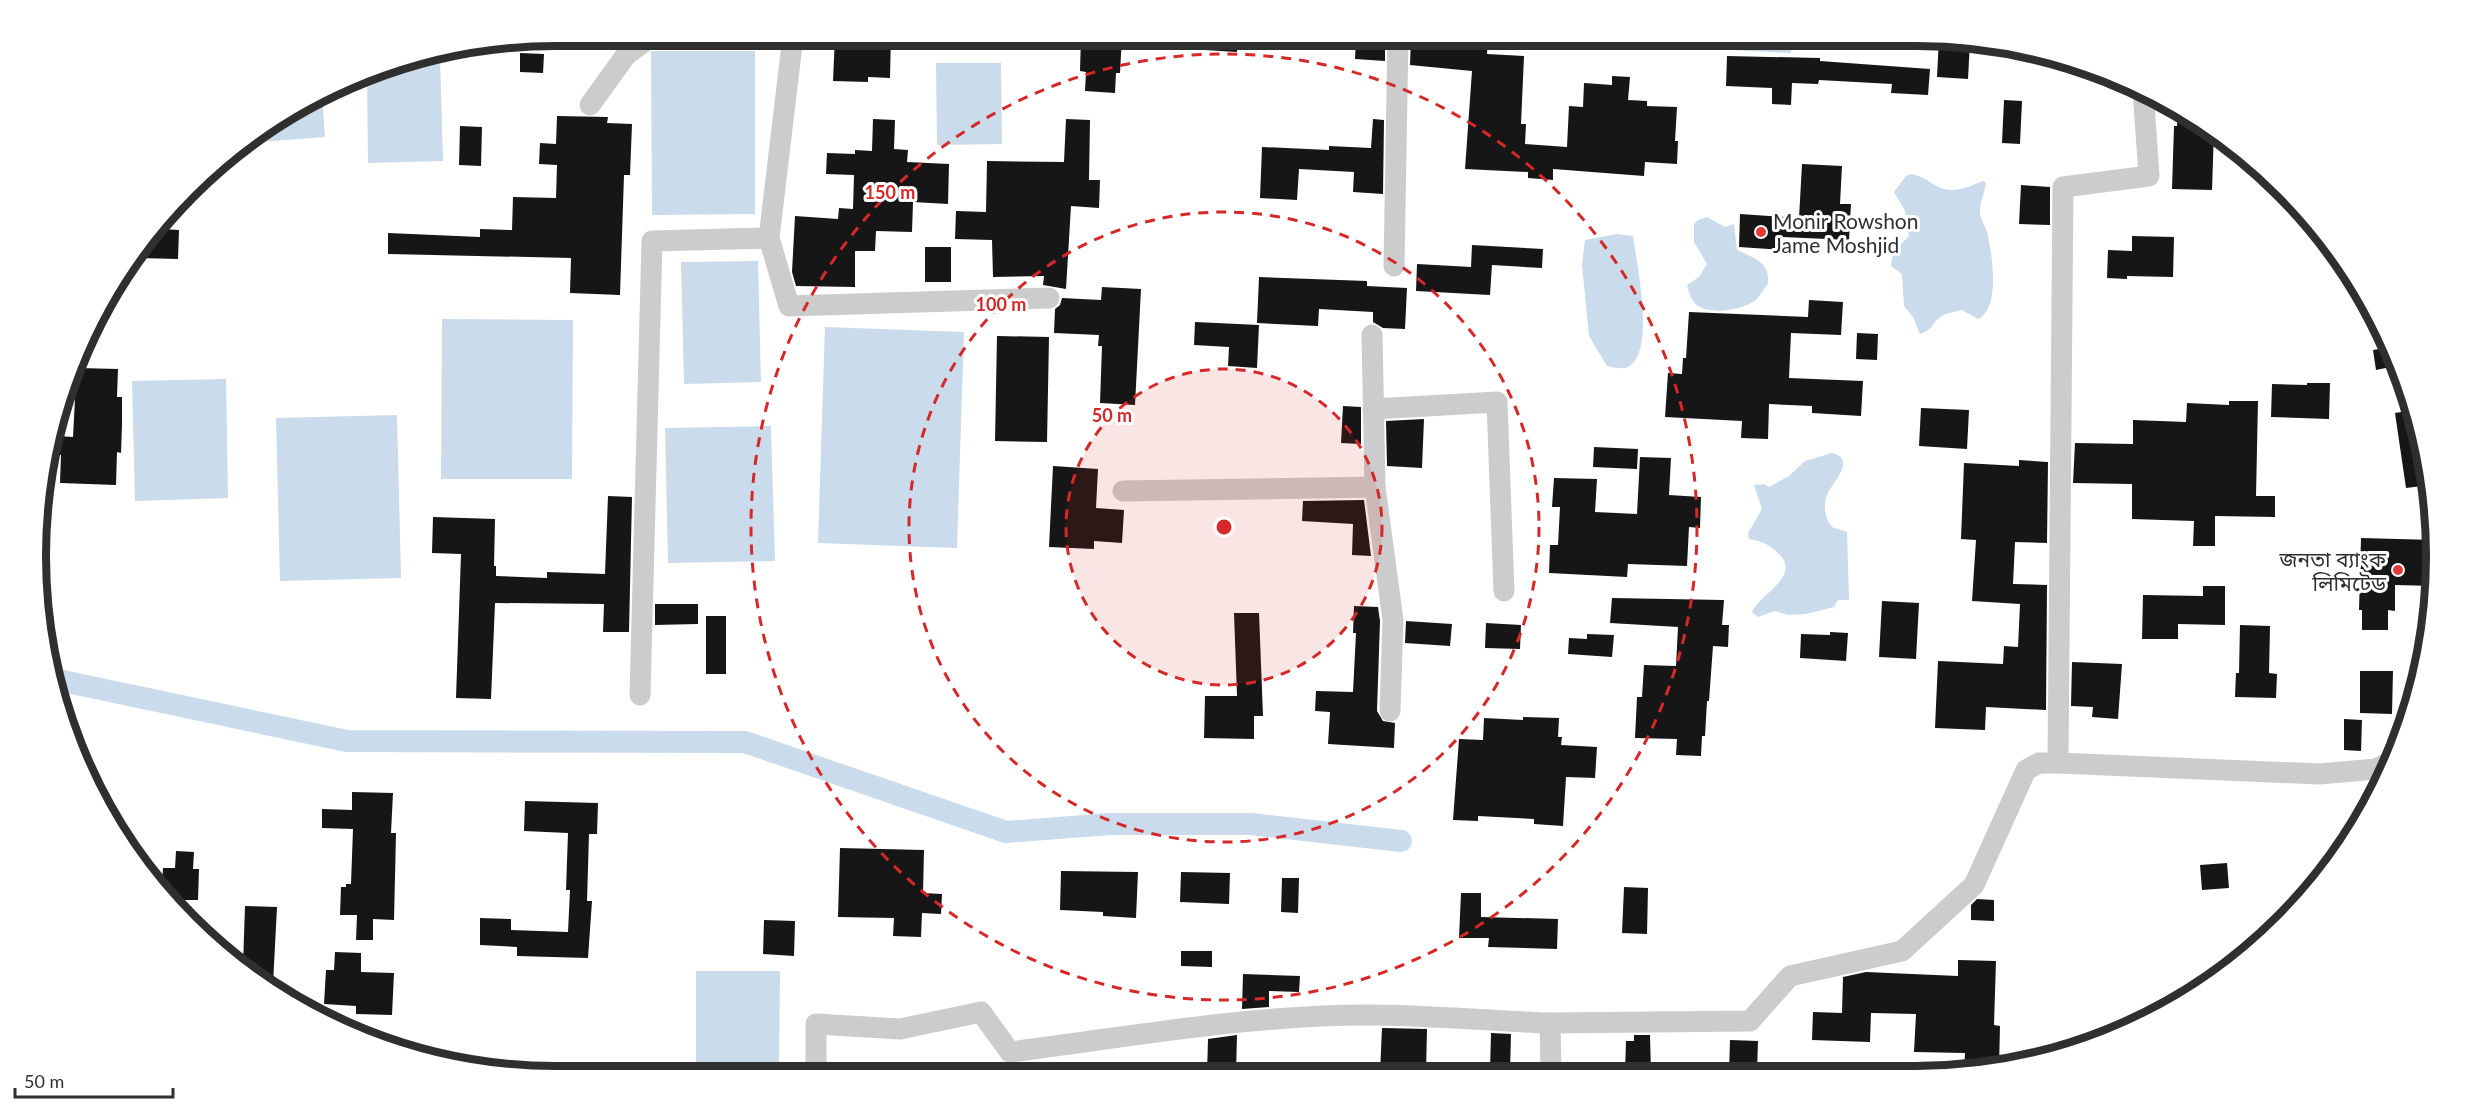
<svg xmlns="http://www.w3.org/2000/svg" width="2473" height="1112" font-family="Lato,'Noto Sans Bengali',sans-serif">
  <rect width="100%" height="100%" fill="#fff"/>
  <!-- water -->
  <g fill="#cadbeb">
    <path d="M1700,36H1792L1791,53L1710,49L1700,43Z"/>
    <path d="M651,51H755V214L652,215Z"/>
    <path d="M440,55L443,161L368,163L367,74L389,64Z"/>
    <path d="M936,63H1001L1002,144L937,145Z"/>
    <path d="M322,94L325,137L259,142V133L296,106Z"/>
    <path d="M1911,174C1922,176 1927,180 1936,186C1951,195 1969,187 1983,181L1986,183C1985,192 1980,201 1980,210C1979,217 1985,225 1987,232C1992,252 2001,309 1978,319L1962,310C1954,312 1944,313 1938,319C1930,327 1932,330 1920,334L1913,317L1904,306L1902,274L1891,266C1891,252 1900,245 1909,236L1905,211L1894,192L1906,176Z"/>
    <path d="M1707,217L1725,227L1734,224L1737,250C1753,258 1770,261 1768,283C1765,288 1761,294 1757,299C1745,310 1712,315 1698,306C1691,301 1689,293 1687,285L1699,277L1707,264L1694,242V224L1698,220Z"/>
    <path d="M1617,234L1633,236C1636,261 1658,358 1625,368C1620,369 1612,367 1607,366L1589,336L1582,265L1585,240Z"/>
    <path d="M758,261L761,382L684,384L681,262Z"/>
    <path d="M442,319L573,320L572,479H441Z"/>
    <path d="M825,327L964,332L957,548L818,543Z"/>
    <path d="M226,379L228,498L135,501L132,381Z"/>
    <path d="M397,415L401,578L280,581L276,418Z"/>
    <path d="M771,426L775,561L668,563L665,428Z"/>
    <path d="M1832,453C1858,459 1831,484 1827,495C1823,506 1825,519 1832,527L1847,532L1849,600H1838L1834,607L1806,614L1788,615L1775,611L1758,617L1752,612C1759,595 1799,578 1781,556C1771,545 1762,541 1749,539L1748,533L1762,509L1754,485L1764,484L1769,487L1789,476L1805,461Z"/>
    <path d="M696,971H780L779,1067L696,1066Z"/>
  </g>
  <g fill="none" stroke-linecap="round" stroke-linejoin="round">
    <!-- canal -->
    <path stroke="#cadbeb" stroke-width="22" d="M53,679L347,741L745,742L1006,832L1110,824H1251L1401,841"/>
  </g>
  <!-- building -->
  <g fill="#161616">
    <path d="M835,36H891L890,78L868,77V82L833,81Z"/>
    <path d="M1081,36H1122L1120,73H1116L1115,93L1085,91L1086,72L1080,71Z"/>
    <path d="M1188,36H1238L1237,52L1188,49Z"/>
    <path d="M1434,36L1488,37L1487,54L1524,56L1521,124H1526L1525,144L1567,147L1569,106L1583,107L1584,83L1612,85V76L1630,77L1628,100L1647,101V106L1677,107L1675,141H1678L1677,164L1645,162L1644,176L1553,169V180L1528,178V172L1465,169L1472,71L1410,65L1411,38L1434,39Z"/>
    <path d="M1939,38L1970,41L1968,79L1937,77Z"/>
    <path d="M1356,40L1385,41V61L1355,59Z"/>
    <path d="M520,53L544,54L543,73L520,72Z"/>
    <path d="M1727,56L1820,58V61L1930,69L1928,95L1891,93L1892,84L1819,80L1818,84L1792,83L1791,105L1772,104V88L1726,86Z"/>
    <path d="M2004,100L2022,101L2020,144L2002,143Z"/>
    <path d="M2178,109L2214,130L2212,190L2172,189L2174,126H2177Z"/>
    <path d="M557,116L608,117L607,123L632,124L630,175H624L620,295L570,293L571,258L388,254V233L480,237V229L512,230L513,197L556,198L557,165L539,164L540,143L556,144Z"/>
    <path d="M873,119L895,120L894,149L908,150L907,162L949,164L948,204L913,202L912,232L876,231L875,251H855V287L796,286L792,272L795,216L838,219L839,208L853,209L854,175L826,174L827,153L855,154V150L872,151Z"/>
    <path d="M1066,119L1090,120L1089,180H1100L1099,208L1071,206L1066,289L1043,285L1044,276L993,277L992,240L955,239L956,211L986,212L987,161L1064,162Z"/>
    <path d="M1373,119L1384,120L1383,194L1353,192L1354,172L1299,169L1297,200L1260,198L1262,147L1329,150V146L1371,148Z"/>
    <path d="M460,126L482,127L481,166L459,165Z"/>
    <path d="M1802,164L1842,166L1840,204H1851L1849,240L1783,237V250L1739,247L1740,214L1799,218Z"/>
    <path d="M2021,185L2050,187V225L2019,224Z"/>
    <path d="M161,229L179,230L178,259L137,258Z"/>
    <path d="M2132,236L2174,237L2173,277L2127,276V279L2107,278L2108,250L2132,251Z"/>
    <path d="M1472,245L1543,249L1542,268L1492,265L1490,295L1416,291L1417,264L1471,267Z"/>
    <rect x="925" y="247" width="26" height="35"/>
    <path d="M1259,277L1367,281V286L1407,288L1405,329L1383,328L1373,322V312L1319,309L1318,326L1257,323Z"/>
    <path d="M1102,287L1141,289L1135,405L1100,403L1102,346H1098L1099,335L1054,333L1055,309L1060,305L1062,298L1101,300Z"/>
    <path d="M1809,300L1843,302L1841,335L1791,333L1789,378L1863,381L1861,416L1812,413V406L1769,404L1768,439L1741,438L1742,421L1665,417L1668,373L1682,374L1683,358H1686L1689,312L1808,317Z"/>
    <path d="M1195,322L1259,325L1257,368L1228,366L1229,347L1194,345Z"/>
    <path d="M1857,333L1878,334L1877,360L1856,359Z"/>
    <path d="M997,336L1049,337L1047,442L995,441Z"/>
    <path d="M2392,347L2400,365L2376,370L2373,350Z"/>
    <path d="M79,368L118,369L117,397H122V425L121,453L117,452L116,485L60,483L61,455H57L58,436L73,437L75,399L67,398Z"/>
    <path d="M2307,383H2330L2329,419L2271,417L2272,384L2307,385Z"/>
    <path d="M2229,401H2258L2256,496H2275V517L2215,516V546H2193L2194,521L2132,519V484L2073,483L2075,443L2133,444V420L2186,422L2187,403L2229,405Z"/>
    <path d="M1343,406L1361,407V444L1341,443Z"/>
    <path d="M1921,408L1969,410L1967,449L1919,446Z"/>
    <path d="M2414,410L2427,454L2430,485L2406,488L2395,413Z"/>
    <path d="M1424,419L1422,468L1387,466L1386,421Z"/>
    <path d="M1594,447L1638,449L1637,469L1593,467Z"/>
    <path d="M1640,457L1671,458L1669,495L1701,497L1700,528L1689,527L1687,566L1628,564L1627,577L1549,573L1550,545H1558L1560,507H1552L1554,478L1597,479L1595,512L1637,514Z"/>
    <path d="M2019,460L2048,462L2047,543L2015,542L2013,584L2047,585L2046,710L1986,707L1985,730L1935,728L1938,661L2003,664L2004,646L2018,647L2020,604L1972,601L1976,540L1961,539L1964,463L2019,466Z"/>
    <path d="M1053,466L1098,469L1096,508L1124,510L1122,543L1094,541V549L1049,547Z"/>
    <path d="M608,496L632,497L629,632H603L604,604L495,603L491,699L456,698L461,554L432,553L433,517L495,519L494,566H496V576L547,578V572L605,574Z"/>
    <path d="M1364,500L1371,556L1352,555L1353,524L1302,521L1303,501Z"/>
    <path d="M2361,538L2435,540L2437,556L2434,586L2395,585V611L2388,610V630H2362V610H2359Z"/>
    <path d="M2203,586H2225V625L2178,624V639H2142L2143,595L2203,596Z"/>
    <path d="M1612,598L1724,600L1722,625H1729L1728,647L1713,646L1709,701H1707L1705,736H1702L1701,756L1676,755L1677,739L1635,738L1637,697H1642L1644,665L1676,666L1678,627L1610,623Z"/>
    <path d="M1882,601L1919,603L1916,659L1879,657Z"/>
    <path d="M655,604H698V624L655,625Z"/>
    <path d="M1354,606L1378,607L1380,621L1377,711L1383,721L1395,723L1394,748L1328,744L1330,712L1315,711L1316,691L1353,692L1356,633H1353Z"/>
    <path d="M1234,613H1259L1263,716H1254V739L1204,738L1205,696H1237Z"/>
    <rect x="706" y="616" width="20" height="58"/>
    <path d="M1406,621L1452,624L1450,646L1405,643Z"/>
    <path d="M1486,623L1521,625L1520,649L1485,648Z"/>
    <path d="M2240,625L2270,626L2269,673L2277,674L2276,698L2235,697L2236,673H2239Z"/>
    <path d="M1830,632L1848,633L1846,661L1800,658L1801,634L1830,635Z"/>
    <path d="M1587,634L1614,635L1612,657L1568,654L1569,638L1587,639Z"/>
    <path d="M2072,662L2122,664L2118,719L2092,717L2093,707L2071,706Z"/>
    <path d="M2360,671H2393L2392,714L2360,713Z"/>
    <path d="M1523,717L1559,718L1558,737H1562L1561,745L1597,747L1595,778L1566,777L1563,826L1534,824V819L1478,816V821L1453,820L1459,739L1483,740L1484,718L1523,720Z"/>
    <path d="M2344,719L2362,720L2361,751L2344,750Z"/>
    <path d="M352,792L393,793L391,833H396L394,920L373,919V940H356L357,915H340L341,887H346V884H351L353,829L322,828V809L352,810Z"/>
    <path d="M525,801L598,803L597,834H589L587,901H592L588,958L517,956V947L480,945V918L511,919V930L568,932L570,890H566L568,833L524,831Z"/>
    <path d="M840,848L924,850L923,893L942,894L941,914L922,913L921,937L893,936L894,918L838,917Z"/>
    <path d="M176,851L194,852L193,869H199L198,900H174L162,885L163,868H175Z"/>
    <path d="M2227,863L2229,888L2202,890L2200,865Z"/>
    <path d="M1061,871L1138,872L1136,918L1103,916V912L1060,910Z"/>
    <path d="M1181,872L1230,873L1229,904L1180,902Z"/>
    <path d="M1282,878H1299L1298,913L1281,912Z"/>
    <path d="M1624,887L1648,888L1647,934L1622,933Z"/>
    <path d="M1461,893H1481V917L1558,919L1557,949L1488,947L1489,938H1459Z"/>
    <path d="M1977,899L1994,900V921L1971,920V905Z"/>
    <path d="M245,906L277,907L273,984L243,966Z"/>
    <path d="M764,920L795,921L794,956L763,954Z"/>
    <path d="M1181,951H1212V967L1181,966Z"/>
    <path d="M335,952L361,953V972L394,973L392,1015L356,1014V1006L324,1004L326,970H334Z"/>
    <path d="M1958,960L1996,961L1994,1025L2000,1026L1999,1068L1985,1071L1964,1072L1965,1053L1914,1052L1916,1014L1871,1013L1870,1042L1812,1040L1813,1012L1842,1013L1843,977L1866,972L1958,976Z"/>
    <path d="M1243,974L1300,976L1299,992L1269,991V1007L1242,1009Z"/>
    <path d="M1382,1028L1427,1029L1426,1073H1380Z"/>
    <path d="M1491,1033L1511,1034L1510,1072H1490Z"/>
    <path d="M1237,1035L1236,1074H1207L1208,1039Z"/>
    <path d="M1634,1035H1650L1651,1073H1625L1626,1041H1634Z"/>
    <path d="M1730,1040L1758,1041L1757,1072H1729Z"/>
  </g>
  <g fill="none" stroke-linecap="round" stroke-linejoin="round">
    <!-- minor -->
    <g stroke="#ccc" stroke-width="21">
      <path d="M793,36L769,238L789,306L1049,298"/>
      <path d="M590,105L626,55L652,36"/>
      <path d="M1394,266L1398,36"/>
      <path d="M1372,335L1375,487L1393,620L1390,711"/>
      <path d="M1373,409L1497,402L1504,591"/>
      <path d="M1123,491L1375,487"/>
      <path d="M640,695L652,241L769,238"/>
      <path d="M2058,763L2319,774L2376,769L2395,759"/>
      <path d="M1551,1073L1550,1023L1750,1021L1790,976L1902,951L1974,885L2026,770L2039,763H2058L2063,187L2149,176L2143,90"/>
      <path d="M816,1075V1024L900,1029L981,1012L1010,1052C1128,1037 1249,1015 1368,1015C1428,1015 1489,1021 1550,1023"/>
    </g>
  </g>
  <!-- distance rings -->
  <circle cx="1224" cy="527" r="158" fill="#d62828" fill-opacity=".12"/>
  <g fill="none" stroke="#d62828" stroke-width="3" stroke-dasharray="10 8">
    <circle cx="1224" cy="527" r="158"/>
    <circle cx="1224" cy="527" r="315"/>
    <circle cx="1224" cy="527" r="473"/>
  </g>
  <!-- markers -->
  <g fill="#e23b35" stroke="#fff" stroke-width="2">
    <circle cx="1761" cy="232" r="6"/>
    <circle cx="2398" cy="570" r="6"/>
  </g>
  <g text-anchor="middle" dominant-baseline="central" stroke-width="6" stroke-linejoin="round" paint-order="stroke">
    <!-- poi labels -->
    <g font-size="21" fill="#2f2f2f" stroke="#fff" text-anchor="start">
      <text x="1773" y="220">Monir Rowshon<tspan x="1773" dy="24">Jame Moshjid</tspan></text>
      <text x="2386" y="558" text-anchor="end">জনতা ব্যাংক<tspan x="2386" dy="24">লিমিটেড</tspan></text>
    </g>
  </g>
  <!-- crop -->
  <path d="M0 0H2473V1112H0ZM556 46H1916A510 510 0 0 1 2426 556V556A510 510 0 0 1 1916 1066H556A510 510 0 0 1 46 556V556A510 510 0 0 1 556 46Z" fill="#fff" fill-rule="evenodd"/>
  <path fill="none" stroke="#2f2f2f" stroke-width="8" d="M556 46H1916A510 510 0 0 1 2426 556V556A510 510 0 0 1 1916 1066H556A510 510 0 0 1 46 556V556A510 510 0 0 1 556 46Z"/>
  <circle cx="1224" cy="527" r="9" fill="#d62828" stroke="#fff" stroke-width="3"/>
  <g font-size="18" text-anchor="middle" font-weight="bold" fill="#d62828" stroke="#fff" stroke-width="6" stroke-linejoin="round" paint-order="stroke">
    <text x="890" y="199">150 m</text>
    <text x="1001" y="311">100 m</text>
    <text x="1112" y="422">50 m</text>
  </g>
  <!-- scale -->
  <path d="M15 1088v9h158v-9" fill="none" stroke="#2f2f2f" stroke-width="3"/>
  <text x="24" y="1088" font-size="18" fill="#2f2f2f" stroke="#ffffff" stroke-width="4.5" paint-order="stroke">50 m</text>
</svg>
